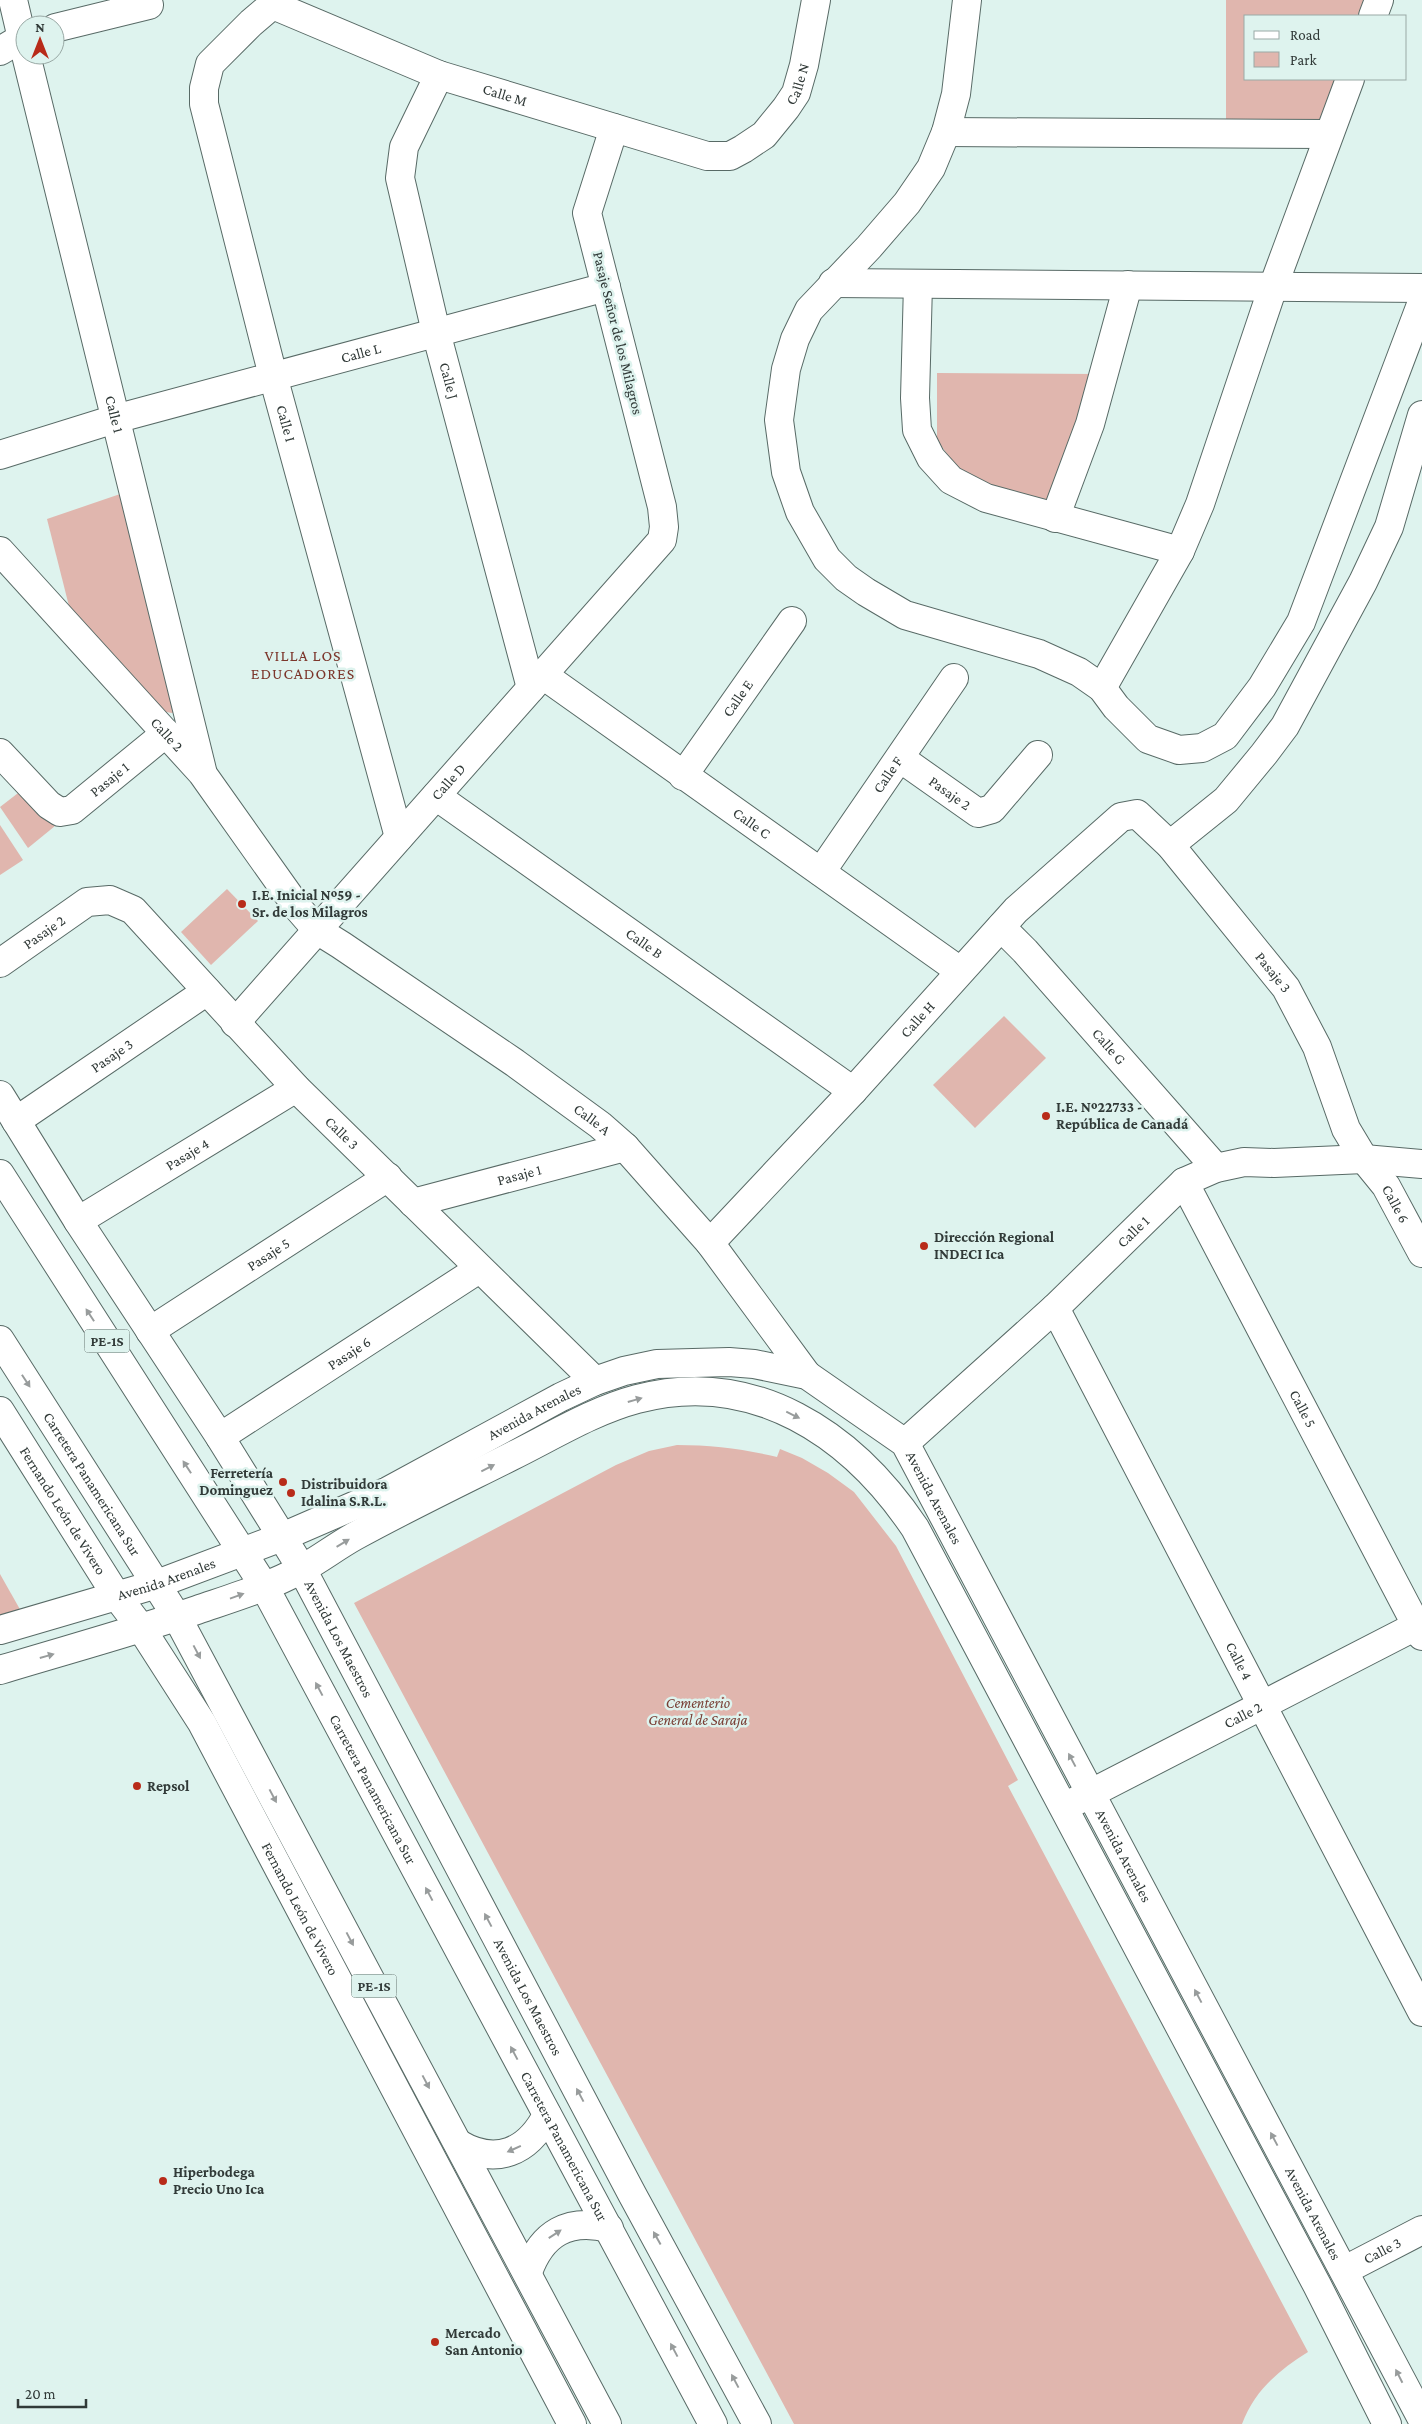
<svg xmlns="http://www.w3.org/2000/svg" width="1422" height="2424" font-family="'Crimson Pro',serif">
  <rect width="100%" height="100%" fill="#def3ee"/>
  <!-- green -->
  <g fill="#e0b6ae">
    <path d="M1226,0H1373L1367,16H1246V79H1343L1323,131L1226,132Z"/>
    <path d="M937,373L1098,374L1049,506L982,484L955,465L937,440Z"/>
    <path d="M126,492L176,711L172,713L160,711L71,614L47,519Z"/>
    <path d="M22,790L55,826L28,848L0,807Z"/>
    <path d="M0,825L23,860L0,875Z"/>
    <path d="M227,889L258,921L211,965L181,932Z"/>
    <path d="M1004,1016L1046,1058L975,1128L933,1085Z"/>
    <path d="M677,1445C712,1445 743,1449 777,1457L780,1449L802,1458L828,1473L854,1492L896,1546L1018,1780L1008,1786L1308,2352C1278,2371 1255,2390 1242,2424H794L354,1603L616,1465L649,1451Z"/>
    <path d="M0,1574L22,1613L0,1619Z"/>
  </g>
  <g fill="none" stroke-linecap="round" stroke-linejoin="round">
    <defs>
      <g id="minor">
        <path d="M13,0L25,51"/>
        <path id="s1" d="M278,0L251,23L210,64L204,88V104L273,376L399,837"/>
        <path d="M967,0L956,94L946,132L931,168L907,203L869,247L809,310L795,339L786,369L779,420L786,472L800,512L827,559L846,578L866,592L905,615L1039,654L1079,672L1102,688L1116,707L1148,739L1179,750L1202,748L1225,736L1262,687L1301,622L1422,302"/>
        <path id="s2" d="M273,5L439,75L707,156H730L743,149L764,135L786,108L796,93L804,65L816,0"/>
        <path d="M1373,16L1379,0"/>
        <path d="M55,28L149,5"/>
        <path d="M0,51L25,36"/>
        <path id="s3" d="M26,55L202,770"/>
        <path id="s4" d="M439,75L404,147L400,178L436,332L531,688"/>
        <path d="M946,132L1329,134"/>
        <path d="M833,283L1422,288"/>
        <path d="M918,284L915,398L917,430L931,458L951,480L986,498L1180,551"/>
        <path id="s5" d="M0,455L115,419L606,287"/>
        <path d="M1055,518L1090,424L1128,285"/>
        <path id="s6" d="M0,551L202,773L297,907L317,930L341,945L515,1063L600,1125L625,1147L710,1243L807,1375"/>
        <path id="s7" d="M543,675L960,971"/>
        <path d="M1102,688L1180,551L1200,504L1273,287L1350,79"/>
        <path id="s8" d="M0,753L49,805L60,812L72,810L166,733"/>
        <path id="s9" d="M900,758L978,813L992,809L1038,755"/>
        <path id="s10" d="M683,776L792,621"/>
        <path id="s11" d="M436,796L853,1091"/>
        <path d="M1170,845L1226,800L1264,754L1285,726L1363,582L1389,527L1422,415"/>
        <path id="s12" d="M821,872L954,678"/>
        <path id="s13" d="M1001,927L1025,951L1216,1168"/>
        <path id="s14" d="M0,963L87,902L110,900L133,910L296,1088L595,1381"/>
        <path id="s15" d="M235,1023L662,540L664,527L662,507L587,213L614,128"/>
        <path id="s16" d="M0,1095L78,1221L220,1437L302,1569L632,2194L757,2424"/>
        <path id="s17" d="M16,1121L207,991"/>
        <path id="s18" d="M1184,1182L1422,1636"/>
        <path id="s19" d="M413,1203L625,1147"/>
        <path id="s20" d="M78,1221L296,1088"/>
        <path id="s21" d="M710,1243L853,1091L1016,910L1121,817L1137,814L1170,845L1286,988L1317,1047L1346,1129L1364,1159L1386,1186L1422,1253"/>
        <path id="s22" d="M1055,1308L1422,2012"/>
        <path id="s23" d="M150,1331L388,1177"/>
        <path id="s24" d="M0,1411L116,1595L141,1628L202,1723L572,2424"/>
        <path id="s25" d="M220,1437L479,1269"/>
        <path id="s26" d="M905,1443L1055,1308L1184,1182L1216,1168L1244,1162L1274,1163L1364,1159L1422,1164"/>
        <path id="s27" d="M0,1630L157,1584L282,1537L388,1491L561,1397L595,1381L624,1371L657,1364L729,1362L754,1364L807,1375L905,1443L1422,2419"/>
        <path d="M0,1670C66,1650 132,1632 197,1610C232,1598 269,1587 302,1569C320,1559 337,1546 355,1536C406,1508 458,1483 510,1457C551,1437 592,1411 637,1399C754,1368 852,1434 915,1528L1317,2285L1387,2424"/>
        <path id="s28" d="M1074,1802L1422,1623"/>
        <path id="s29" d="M1345,2270L1422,2230"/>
      </g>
      <g id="highway">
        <path id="s30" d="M0,1174L264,1586L713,2424"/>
        <path id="s31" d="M0,1340L177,1617L607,2424"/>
        <path d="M459,2144C496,2166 528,2152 547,2115"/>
        <path d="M528,2272C542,2233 568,2218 609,2228"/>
      </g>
    </defs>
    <!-- minor casing -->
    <use href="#minor" stroke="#586a66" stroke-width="30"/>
    <!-- highway casing -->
    <use href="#highway" stroke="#586a66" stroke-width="30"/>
    <!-- minor -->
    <use href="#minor" stroke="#fff" stroke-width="28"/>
    <!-- highway -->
    <use href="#highway" stroke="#fff" stroke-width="28"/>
  </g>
  <!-- one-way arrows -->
  <defs><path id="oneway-solid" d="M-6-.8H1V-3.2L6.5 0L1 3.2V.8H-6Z" transform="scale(1.25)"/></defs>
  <g fill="#989c9c">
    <use href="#oneway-solid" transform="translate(90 1315) rotate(-123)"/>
    <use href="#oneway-solid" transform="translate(26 1381) rotate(57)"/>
    <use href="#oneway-solid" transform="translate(635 1400) rotate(-16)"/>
    <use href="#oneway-solid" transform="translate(793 1415) rotate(26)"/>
    <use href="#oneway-solid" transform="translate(187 1467) rotate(-123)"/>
    <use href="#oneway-solid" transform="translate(488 1468) rotate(-27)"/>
    <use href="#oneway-solid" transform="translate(343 1543) rotate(-31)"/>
    <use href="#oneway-solid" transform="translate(237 1596) rotate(-20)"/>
    <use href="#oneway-solid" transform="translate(197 1652) rotate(62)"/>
    <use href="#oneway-solid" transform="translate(47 1656) rotate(-16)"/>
    <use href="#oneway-solid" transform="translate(319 1689) rotate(-118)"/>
    <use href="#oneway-solid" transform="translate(1072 1760) rotate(-118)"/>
    <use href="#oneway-solid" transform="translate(273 1796) rotate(62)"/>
    <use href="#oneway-solid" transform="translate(429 1894) rotate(-118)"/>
    <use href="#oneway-solid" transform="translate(488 1920) rotate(-118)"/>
    <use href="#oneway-solid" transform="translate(350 1939) rotate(62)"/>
    <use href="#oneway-solid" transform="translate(1198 1996) rotate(-118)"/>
    <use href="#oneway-solid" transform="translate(514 2053) rotate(-118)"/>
    <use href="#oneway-solid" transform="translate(426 2082) rotate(62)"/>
    <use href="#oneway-solid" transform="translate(580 2095) rotate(-118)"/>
    <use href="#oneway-solid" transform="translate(1274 2139) rotate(-118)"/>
    <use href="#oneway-solid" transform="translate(514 2149) rotate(156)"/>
    <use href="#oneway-solid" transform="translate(555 2234) rotate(-33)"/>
    <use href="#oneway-solid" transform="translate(657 2238) rotate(-119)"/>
    <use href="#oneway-solid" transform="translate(674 2350) rotate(-118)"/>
    <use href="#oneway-solid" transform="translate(1399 2376) rotate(-117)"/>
    <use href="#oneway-solid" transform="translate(735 2381) rotate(-118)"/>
  </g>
  <!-- markers -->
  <g fill="#b82b19" stroke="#def3ee" stroke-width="2">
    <circle cx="242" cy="904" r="5"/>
    <circle cx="1046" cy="1116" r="5"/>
    <circle cx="924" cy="1246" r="5"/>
    <circle cx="283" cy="1482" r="5"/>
    <circle cx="291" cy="1493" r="5"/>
    <circle cx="137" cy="1786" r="5"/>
    <circle cx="163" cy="2181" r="5"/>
    <circle cx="435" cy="2342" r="5"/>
  </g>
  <g text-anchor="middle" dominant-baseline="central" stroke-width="5" stroke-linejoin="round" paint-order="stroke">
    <!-- shield labels -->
    <g fill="#def3ee" stroke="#65726f" stroke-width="1">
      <rect x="84.5" y="1329.5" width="45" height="23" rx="4"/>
      <rect x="351.5" y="1974.5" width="45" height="23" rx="4"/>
    </g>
    <g font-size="14" font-weight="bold" fill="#313a38">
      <text x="107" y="1341">PE-1S</text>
      <text x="374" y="1986">PE-1S</text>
    </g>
    <!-- street labels -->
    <g font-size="15" fill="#313a38" stroke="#def3ee">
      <text stroke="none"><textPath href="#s2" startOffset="585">Calle N</textPath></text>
      <text stroke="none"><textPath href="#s2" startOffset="249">Calle M</textPath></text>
      <text transform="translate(618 333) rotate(76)">Pasaje Señor de los Milagros</text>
      <text stroke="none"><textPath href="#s5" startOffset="375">Calle L</textPath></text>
      <text stroke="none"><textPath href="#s4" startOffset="320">Calle J</textPath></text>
      <text stroke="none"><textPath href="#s3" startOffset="370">Calle 1</textPath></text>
      <text stroke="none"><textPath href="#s1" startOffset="464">Calle I</textPath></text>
      <text stroke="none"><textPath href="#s10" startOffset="95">Calle E</textPath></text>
      <text stroke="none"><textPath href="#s6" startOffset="248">Calle 2</textPath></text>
      <text stroke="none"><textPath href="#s12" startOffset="118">Calle F</textPath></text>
      <text stroke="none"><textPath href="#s8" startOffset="145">Pasaje 1</textPath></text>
      <text stroke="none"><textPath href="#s15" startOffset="322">Calle D</textPath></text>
      <text stroke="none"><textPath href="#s9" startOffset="61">Pasaje 2</textPath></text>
      <text stroke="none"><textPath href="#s7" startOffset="256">Calle C</textPath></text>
      <text stroke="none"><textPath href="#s14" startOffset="54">Pasaje 2</textPath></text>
      <text stroke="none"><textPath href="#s11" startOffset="255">Calle B</textPath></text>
      <text stroke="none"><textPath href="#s21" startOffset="818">Pasaje 3</textPath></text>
      <text stroke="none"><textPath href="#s21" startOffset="305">Calle H</textPath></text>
      <text stroke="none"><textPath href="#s13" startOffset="161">Calle G</textPath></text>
      <text stroke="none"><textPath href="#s17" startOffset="116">Pasaje 3</textPath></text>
      <text stroke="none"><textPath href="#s6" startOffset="829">Calle A</textPath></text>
      <text stroke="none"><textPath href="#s14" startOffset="460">Calle 3</textPath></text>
      <text stroke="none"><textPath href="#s20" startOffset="128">Pasaje 4</textPath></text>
      <text stroke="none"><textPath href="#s19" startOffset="110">Pasaje 1</textPath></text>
      <text stroke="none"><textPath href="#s21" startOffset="1082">Calle 6</textPath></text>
      <text stroke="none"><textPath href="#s26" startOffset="311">Calle 1</textPath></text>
      <text stroke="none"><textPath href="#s23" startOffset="141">Pasaje 5</textPath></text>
      <text stroke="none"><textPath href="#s25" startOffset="154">Pasaje 6</textPath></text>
      <text stroke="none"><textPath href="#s18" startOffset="256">Calle 5</textPath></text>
      <text stroke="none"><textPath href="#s27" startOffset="579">Avenida Arenales</textPath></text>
      <text stroke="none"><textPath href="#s31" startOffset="171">Carretera Panamericana Sur</textPath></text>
      <text stroke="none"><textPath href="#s27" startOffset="1044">Avenida Arenales</textPath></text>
      <text stroke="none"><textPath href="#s24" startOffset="118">Fernando León de Vivero</textPath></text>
      <text stroke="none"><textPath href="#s27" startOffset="174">Avenida Arenales</textPath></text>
      <text stroke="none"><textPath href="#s16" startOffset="641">Avenida Los Maestros</textPath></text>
      <text stroke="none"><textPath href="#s22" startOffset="398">Calle 4</textPath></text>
      <text stroke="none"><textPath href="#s28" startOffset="190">Calle 2</textPath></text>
      <text stroke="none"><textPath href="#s30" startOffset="720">Carretera Panamericana Sur</textPath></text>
      <text stroke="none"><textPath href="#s27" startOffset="1449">Avenida Arenales</textPath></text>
      <text stroke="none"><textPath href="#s24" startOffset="582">Fernando León de Vivero</textPath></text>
      <text stroke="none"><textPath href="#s16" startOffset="1046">Avenida Los Maestros</textPath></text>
      <text stroke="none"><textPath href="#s30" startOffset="1125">Carretera Panamericana Sur</textPath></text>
      <text stroke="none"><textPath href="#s27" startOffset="1854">Avenida Arenales</textPath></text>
      <text stroke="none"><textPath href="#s29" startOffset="42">Calle 3</textPath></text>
    </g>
    <!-- poi labels -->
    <g font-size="15" font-weight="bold" fill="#313a38" stroke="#def3ee" text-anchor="start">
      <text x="252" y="895">I.E. Inicial Nº59 -<tspan x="252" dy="17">Sr. de los Milagros</tspan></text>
      <text x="1056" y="1107">I.E. Nº22733 -<tspan x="1056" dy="17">República de Canadá</tspan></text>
      <text x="934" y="1237">Dirección Regional<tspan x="934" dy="17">INDECI Ica</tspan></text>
      <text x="273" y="1473" text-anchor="end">Ferretería<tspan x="273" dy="17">Dominguez</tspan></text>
      <text x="301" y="1484">Distribuidora<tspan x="301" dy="17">Idalina S.R.L.</tspan></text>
      <text x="147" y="1786">Repsol</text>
      <text x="173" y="2172">Hiperbodega<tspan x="173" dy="17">Precio Uno Ica</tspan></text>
      <text x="445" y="2333">Mercado<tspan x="445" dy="17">San Antonio</tspan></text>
    </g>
    <!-- park labels -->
    <g font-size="15" font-style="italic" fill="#783d33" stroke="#def3ee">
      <text x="698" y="1703">Cementerio<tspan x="698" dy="17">General de Saraja</tspan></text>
    </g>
    <!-- neighbourhood labels -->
    <g font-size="16" letter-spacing="1" fill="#7c362b" stroke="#def3ee">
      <text x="303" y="655">VILLA LOS<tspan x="303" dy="18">EDUCADORES</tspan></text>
    </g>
  </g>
  <!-- legend -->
  <rect x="1244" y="15" width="162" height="65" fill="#def3ee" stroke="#99a9a5"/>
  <rect x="1254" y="31" width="25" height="8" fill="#ffffff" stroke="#99a9a5"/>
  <text x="1290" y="40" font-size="15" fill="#313a38">Road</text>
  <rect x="1254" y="52" width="25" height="15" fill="#e0b6ae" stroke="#99a9a5"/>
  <text x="1290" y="65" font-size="15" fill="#313a38">Park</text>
  <!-- north arrow -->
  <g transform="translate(40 40)"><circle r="24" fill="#def3ee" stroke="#99a9a5"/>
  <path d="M0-4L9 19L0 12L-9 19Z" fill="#b82b19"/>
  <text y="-8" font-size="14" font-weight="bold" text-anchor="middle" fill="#313a38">N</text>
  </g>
  <!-- scale -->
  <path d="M18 2399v8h68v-8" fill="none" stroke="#313a38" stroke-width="2.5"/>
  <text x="25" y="2399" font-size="15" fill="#313a38" stroke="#def3ee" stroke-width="4" paint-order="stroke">20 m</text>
</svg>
